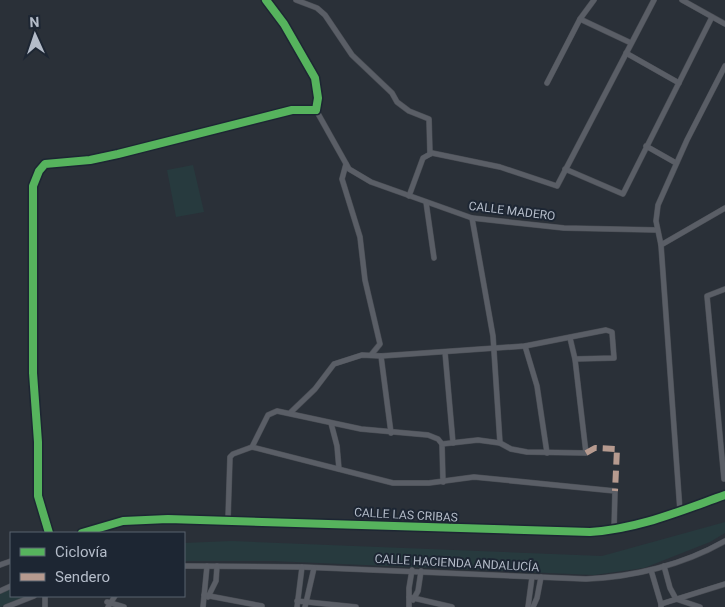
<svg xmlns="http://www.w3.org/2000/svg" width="725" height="607" font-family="Roboto,sans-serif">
  <rect width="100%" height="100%" fill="#2a3038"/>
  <!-- green -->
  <g fill="#273a3e">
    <path d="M193,165L204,212L176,217L167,170Z"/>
    <path d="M725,522V533L710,542L644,568L594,575L272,561H184V543L232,541L602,556Z"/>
    <path d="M11,588V596H29L0,607V593Z"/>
  </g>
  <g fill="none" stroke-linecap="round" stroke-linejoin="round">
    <defs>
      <g id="street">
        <path d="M296,0L317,8L325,15L352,55L392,93L397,102L409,111L429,119L430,154"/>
        <path d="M682,0L725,24"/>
        <path d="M580,19L631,43"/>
        <path d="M626,53L679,83"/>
        <path d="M547,83L580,19L594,0"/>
        <path d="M316,110L349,169L371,182L472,218L564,228L657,230"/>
        <path d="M646,146L676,163"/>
        <path d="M346,164L342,179L360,237L365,280L380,344L371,355"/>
        <path d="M565,169L623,194L712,17"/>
        <path d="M409,196L423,158L432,153L500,167L557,186L654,0"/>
        <path d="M426,202L434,258"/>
        <path d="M472,218L493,336L500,443"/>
        <path d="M661,245L725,208"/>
        <path d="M525,346L537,386L547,453"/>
        <path d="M445,352L453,443"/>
        <path d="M381,356L391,433"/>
        <path d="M290,413L315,389L334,364L362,355L381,356L525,346L606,330L612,332L614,358L575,359"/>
        <path d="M331,423L337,446L339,469"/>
        <path d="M442,444L443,482"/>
        <path d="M252,447L393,483H429L474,477L615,491L614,530"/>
        <path d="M724,479L707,296L725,289"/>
        <path d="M680,511L661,245L656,221L658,205L687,140L725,66"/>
        <path d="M228,519L230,457L233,454L252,447L268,415L277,411L361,429L428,435L438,439L442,444L478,440L500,443L511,449L527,452L586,453L575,359L570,338"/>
        <path d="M49,533L38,496V442L33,373V186L39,171L45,164L90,160L118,154L292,110H316L318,98L315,78L284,24L266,0"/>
        <path d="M82,533L123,521L168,519L590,532C638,529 680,511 725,495"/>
        <path d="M0,565L11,561"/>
        <path d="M184,566L302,567L586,579C633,577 683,565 725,541"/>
        <path d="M664,566L670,588L676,599L700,607"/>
        <path d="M651,570L661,604"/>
        <path d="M0,591L11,586"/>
        <path d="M204,595L262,606"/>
        <path d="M45,596V607"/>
        <path d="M208,597L216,581L217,566"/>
        <path d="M409,597L452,607"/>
        <path d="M413,600L418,591L421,571"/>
        <path d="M297,601L356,607"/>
        <path d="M107,602L124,607"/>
        <path d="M6,607L34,596"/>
        <path d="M108,607L115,596"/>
        <path d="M203,607L207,566"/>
        <path d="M297,607L302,567"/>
        <path d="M305,607L314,568"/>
        <path d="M409,607V588L412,570"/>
        <path d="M528,607L532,577"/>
        <path d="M533,607L537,598L541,577"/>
        <path d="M661,607V604L725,584"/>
      </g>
    </defs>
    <!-- street casing -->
    <use href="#street" stroke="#484c53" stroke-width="6"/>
    <!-- street -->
    <use href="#street" stroke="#5a5e66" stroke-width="5"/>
    <!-- quiet -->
    <path stroke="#b69a8f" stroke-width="6" stroke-dasharray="12 6" stroke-linecap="butt" d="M586,453L595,448L617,449L615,491"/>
    <defs>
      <g id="cycleway">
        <path d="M49,533L38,496V442L33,373V186L39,171L45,164L90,160L118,154L292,110H316L318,98L315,78L284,24L266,0"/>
        <path d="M82,533L123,521L168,519L590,532C638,529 680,511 725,495"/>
      </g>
    </defs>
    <!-- cycleway casing -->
    <use href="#cycleway" stroke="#1d2633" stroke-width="11"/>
    <!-- cycleway -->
    <use href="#cycleway" stroke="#56b35d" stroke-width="8"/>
  </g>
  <g text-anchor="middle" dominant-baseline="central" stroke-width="4" stroke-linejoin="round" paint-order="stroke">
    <!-- street labels -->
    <g font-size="12" fill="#b4bcc9" stroke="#1d2633">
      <text transform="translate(512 211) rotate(7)">CALLE MADERO</text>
      <text transform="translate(406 515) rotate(3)">CALLE LAS CRIBAS</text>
      <text transform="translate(457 563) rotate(3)">CALLE HACIENDA ANDALUCÍA</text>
    </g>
  </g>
  <!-- legend -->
  <rect x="10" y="532" width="175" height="65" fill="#1d2633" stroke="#59626f"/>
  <rect x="20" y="548" width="25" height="8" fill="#56b35d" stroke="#59626f"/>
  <text x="55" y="557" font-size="15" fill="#b4bcc9">Ciclovía</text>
  <rect x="20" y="573" width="25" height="8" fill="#b69a8f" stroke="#59626f"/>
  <text x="55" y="582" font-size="15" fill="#b4bcc9">Sendero</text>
  <!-- north arrow -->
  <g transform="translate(35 35) rotate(357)" stroke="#1d2633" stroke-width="4" paint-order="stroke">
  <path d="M0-4L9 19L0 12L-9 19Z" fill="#b4bcc9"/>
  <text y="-8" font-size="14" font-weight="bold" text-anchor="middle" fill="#b4bcc9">N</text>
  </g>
</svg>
